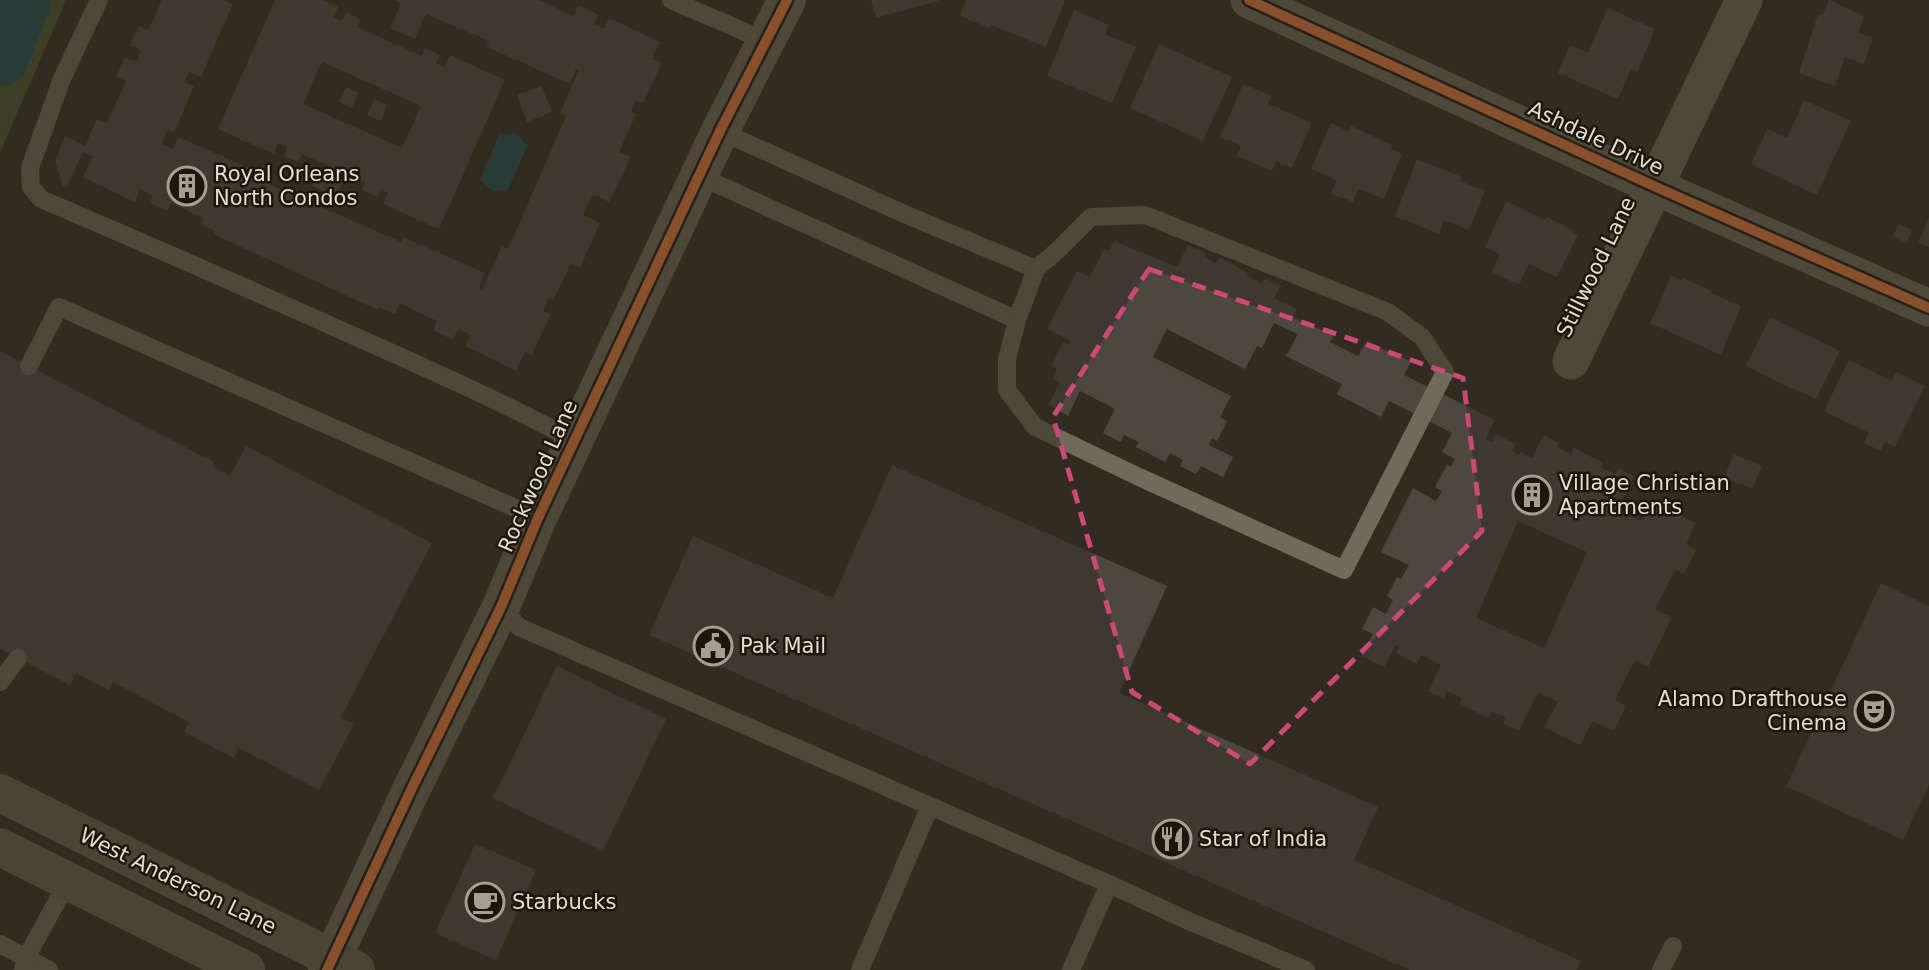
<svg xmlns="http://www.w3.org/2000/svg" width="1929" height="970" font-family="'DejaVu Sans',sans-serif">
  <rect width="100%" height="100%" fill="#322c20"/>
  <!-- green -->
  <path fill="#4c562a" d="M0,0H66L0,153Z"/>
  <!-- water -->
  <path fill="#1f4f51" d="M500,133L504,135L515,133L521,137L523,142L528,144L507,192L503,190C491,194 489,187 480,180Z"/>
  <g fill="none" stroke-linecap="round" stroke-linejoin="round">
    <!-- river -->
    <path stroke="#1f4f51" stroke-width="58" d="M0,57L22,0"/>
  </g>
  <!-- building -->
  <g fill="#4e473e" fill-rule="evenodd">
    <path d="M162,0H224L233,4L201,77L189,72L184,82L194,86L174,133L168,130L162,144L173,149L178,137L249,168L246,174L401,242L403,237L485,273L479,288L482,290L502,246L508,249L566,116L560,113L579,70L576,69L570,84L487,47L489,41L426,14L415,39L390,28L401,3L394,0H539L573,16L578,5L599,15L594,24L604,29L609,18L660,42L652,59L662,63L643,103L636,100L631,112L636,114L619,152L631,157L609,202L593,194L583,215L600,223L580,268L571,264L553,300L549,298L543,311L551,314L532,355L525,352L516,371L465,346L471,335L458,329L453,340L433,330L437,321L400,303L395,314L379,307L378,310L213,234L215,231L200,224L203,218L171,203L167,211L150,203L153,196L140,189L135,202L83,177L93,157L83,152L67,187L62,185L55,160L65,136L85,146L97,119L107,123L126,81L116,76L125,57L136,62L141,50L130,45L139,26L148,30Z"/>
    <path d="M275,0H323L338,7L333,17L342,21L346,12L361,19L357,27L422,56L425,48L440,55L436,63L444,67L450,55L505,80L439,229L383,204L388,193L381,189L378,197L362,190L365,182L302,154L298,162L284,156L287,147L278,143L274,154L218,129ZM322,62L421,106L402,148L303,104Z"/>
    <path d="M871,0H938V1L876,18Z"/>
    <path d="M966,0H1062L1065,1L1046,47L991,25L990,28L960,16Z"/>
    <path d="M1829,0L1864,16L1858,33L1873,38L1864,64L1845,57L1835,86L1799,73L1818,14L1823,15Z"/>
    <path d="M1608,8L1655,29L1637,72L1631,69L1618,99L1558,73L1570,45L1588,53Z"/>
    <path d="M1074,10L1109,25L1105,34L1136,47L1112,103L1047,76Z"/>
    <path d="M1159,44L1232,77L1203,141L1130,108Z"/>
    <path d="M1243,84L1272,96L1268,104L1312,123L1292,168L1276,161L1272,171L1237,156L1241,146L1220,137Z"/>
    <path d="M542,86L552,112L527,122L517,95Z"/>
    <path d="M346,87L359,93L352,108L339,102Z"/>
    <path d="M374,99L387,105L381,121L367,115Z"/>
    <path d="M1804,100L1851,121L1817,195L1751,164L1767,129L1787,138Z"/>
    <path d="M1331,123L1349,132L1351,126L1392,145L1391,149L1402,154L1384,199L1358,189L1353,202L1331,193L1337,180L1311,169Z"/>
    <path d="M1417,159L1462,177L1460,181L1485,191L1469,230L1444,220L1439,234L1395,216Z"/>
    <path d="M320,169L344,180L336,197L312,186Z"/>
    <path d="M1506,201L1545,220L1546,217L1573,230V232L1578,235L1557,277L1529,264L1519,285L1492,272L1500,254L1485,247Z"/>
    <path d="M1929,218V247L1918,242Z"/>
    <path d="M1899,224L1912,230L1907,243L1893,237Z"/>
    <path d="M1114,241L1177,267L1188,245L1206,254L1204,257L1216,263L1219,257L1248,273L1247,276L1262,284L1265,278L1281,286L1274,298L1297,309L1293,316L1333,336L1330,342L1358,356L1367,340L1411,362L1404,375L1495,420L1486,439L1492,442L1496,434L1515,444L1512,451L1519,455L1520,452L1532,458L1544,435L1559,443L1557,447L1571,454L1574,448L1603,463L1601,467L1615,474L1618,468L1634,476L1618,509L1641,521L1652,500L1696,523L1686,544L1696,550L1684,574L1675,570L1655,609L1672,618L1648,667L1635,660L1615,700L1626,706L1614,731L1593,721L1580,745L1544,727L1558,702L1538,692L1519,731L1503,723L1506,718L1492,712L1488,718L1459,703L1462,698L1447,691L1444,699L1428,691L1441,665L1422,655L1417,664L1396,653L1399,647L1396,645L1384,667L1361,656L1373,634L1362,629L1373,607L1386,614L1393,600L1387,596L1397,577L1401,579L1409,565L1381,552L1413,488L1436,501L1442,491L1435,487L1447,465L1451,467L1455,459L1442,452L1452,433L1389,401L1381,417L1337,394L1342,384L1286,356L1298,334L1274,323L1262,348L1257,346L1245,369L1167,329L1153,357L1231,396L1220,417L1227,421L1217,441L1212,438L1209,445L1233,457L1223,477L1201,466L1196,474L1180,466L1183,460L1170,453L1165,462L1136,447L1139,442L1124,435L1121,442L1103,433L1115,409L1080,391L1068,416L1048,405L1060,382L1052,379L1057,369L1051,366L1063,342L1069,345L1071,341L1047,329L1077,271L1090,277L1104,249L1109,251ZM1518,521L1587,552L1544,648L1476,618Z"/>
    <path d="M1671,276L1682,280L1683,278L1712,291L1711,293L1741,306L1721,355L1650,323Z"/>
    <path d="M1770,317L1840,351L1816,399L1792,388L1791,389L1746,366Z"/>
    <path d="M0,351L214,462L212,466L230,476L246,446L432,543L341,717L354,724L319,790L239,748L234,758L184,732L189,722L113,682L109,690L76,673L70,685L0,649Z"/>
    <path d="M1849,360L1891,381L1896,372L1925,386L1895,447L1885,442L1881,451L1864,443L1869,433L1824,411Z"/>
    <path d="M1734,454L1762,466L1752,489L1724,477Z"/>
    <path d="M892,465L1167,586L1119,693L1378,807L1354,860L1581,961L1577,970H1410L649,635L693,536L833,598Z"/>
    <path d="M1881,583L1929,606V785L1903,840L1786,786Z"/>
    <path d="M557,666L666,719L603,851L493,798Z"/>
    <path d="M475,844L536,870L496,960L435,933Z"/>
  </g>
  <g fill="none" stroke-linecap="round" stroke-linejoin="round">
    <!-- service -->
    <g stroke="#6f6a5a" stroke-width="18">
      <path d="M99,0L61,81L30,168L31,187L41,199C149,245 256,292 363,340C435,372 506,404 575,441"/>
      <path d="M671,0L766,41"/>
      <path d="M720,131L909,216L1036,269"/>
      <path d="M699,176L1017,320"/>
      <path d="M1145,215L1388,312L1422,337L1445,372L1344,570L1139,477L1035,427L1007,390V359L1017,320L1036,269L1058,250L1091,217Z"/>
      <path d="M29,366L59,307L538,518"/>
      <path d="M501,607L519,627L1109,884L1191,922L1306,970"/>
      <path d="M0,682L18,658"/>
      <path d="M0,944L49,970"/>
      <path d="M23,970L26,958L68,881"/>
      <path d="M860,970L930,806"/>
      <path d="M1071,970L1109,884"/>
      <path d="M1661,970L1673,946"/>
    </g>
    <!-- minor -->
    <g stroke="#6f6a5a" stroke-width="37">
      <path d="M1249,0L1656,187L1929,308"/>
      <path d="M1571,361L1744,0"/>
    </g>
    <!-- tertiary -->
    <path stroke="#6f6a5a" stroke-width="38" d="M327,970L412,788L501,607L538,518L720,131L787,0"/>
    <!-- secondary -->
    <g stroke="#686250" stroke-width="38">
      <path d="M0,793L356,970"/>
      <path d="M0,847L246,970"/>
    </g>
    <defs>
      <g id="cycleway">
        <path d="M1249,0L1656,187L1929,308"/>
        <path d="M327,970L412,788L501,607L538,518L720,131L787,0"/>
      </g>
    </defs>
    <!-- cycleway casing -->
    <use href="#cycleway" stroke="#1c170d" stroke-width="15"/>
    <!-- cycleway -->
    <use href="#cycleway" stroke="#f17a3a" stroke-width="10"/>
  </g>
  <!-- marked area -->
  <path d="M0 0H1929V970H0ZM1149,269L1463,378L1482,531L1250,764L1132,692L1053,417Z" fill="#322c20" fill-opacity=".55" fill-rule="evenodd"/>
  <path fill="none" stroke="#ca4978" stroke-width="5" stroke-dasharray="14 9" stroke-linejoin="round" d="M1149,269L1463,378L1482,531L1250,764L1132,692L1053,417Z"/>
  <!-- icons -->
  <defs>
    <symbol id="building-ring" viewBox="-11 -11 22 22"><circle r="9.5" fill="#1c170d" stroke="#a59e92" stroke-width="1.5"/><path d="M-4-6H4V6H1V3H-1V6H-4ZM-2.5-4.3h1.7v1.8h-1.7ZM.8-4.3h1.7v1.8H.8ZM-2.5-1h1.7V.8h-1.7ZM.8-1h1.7V.8H.8Z" fill="#a59e92"/></symbol>
    <symbol id="civic-ring" viewBox="-11 -11 22 22"><circle r="9.5" fill="#1c170d" stroke="#a59e92" stroke-width="1.5"/><path d="M-.6-6.5H3V-4.5H.6V-3L4-1V1h2V6H-6V1h2V-1L-.6-3ZM-1.2 2.5V6h2.4V2.5Z" fill="#a59e92"/></symbol>
    <symbol id="theatre-ring" viewBox="-11 -11 22 22"><circle r="9.5" fill="#1c170d" stroke="#a59e92" stroke-width="1.5"/><path d="M-5-5.5Q0-4 5-5.5V0Q5 5 0 6Q-5 5-5 0ZM-3.3-2.5H-1v1.5H-3.3ZM1-2.5H3.3v1.5H1ZM-2.8 1Q0 5.5 2.8 1Z" fill="#a59e92"/></symbol>
    <symbol id="restaurant-ring" viewBox="-11 -11 22 22"><circle r="9.5" fill="#1c170d" stroke="#a59e92" stroke-width="1.5"/><path d="M-5-6h1v4h1v-4h1v4h1v-4h1v5L-1.5 .5V6h-2V.5L-5-1ZM5-6V6H3V1.5H1.5Q1.5-4 5-6Z" fill="#a59e92"/></symbol>
    <symbol id="cafe-ring" viewBox="-11 -11 22 22"><circle r="9.5" fill="#1c170d" stroke="#a59e92" stroke-width="1.5"/><path d="M-5.5-4.5H6V0H3Q3 3.5 0 3.5H-2.5Q-5.5 3.5-5.5 0ZM3-3.2v2h1.7v-2ZM-6 4.5H4V6H-6Z" fill="#a59e92"/></symbol>
  </defs>
  <g fill-rule="evenodd">
    <use href="#building-ring" x="165" y="164" width="44" height="44"/>
    <use href="#building-ring" x="1510" y="473" width="44" height="44"/>
    <use href="#civic-ring" x="691" y="624" width="44" height="44"/>
    <use href="#theatre-ring" x="1852" y="689" width="44" height="44"/>
    <use href="#restaurant-ring" x="1150" y="817" width="44" height="44"/>
    <use href="#cafe-ring" x="463" y="880" width="44" height="44"/>
  </g>
  <g text-anchor="middle" dominant-baseline="central" stroke-width="5" stroke-linejoin="round" paint-order="stroke">
    <!-- street labels -->
    <g font-size="21" fill="#e3dccf" stroke="#1c170d">
      <text transform="translate(1596 138) rotate(25)">Ashdale Drive</text>
      <text transform="translate(1596 267) rotate(-64)">Stillwood Lane</text>
      <text transform="translate(538 476) rotate(-66)">Rockwood Lane</text>
      <text transform="translate(178 881) rotate(26)">West Anderson Lane</text>
    </g>
    <!-- poi labels -->
    <g font-size="21" fill="#e3dccf" stroke="#1c170d" text-anchor="start">
      <text x="214" y="174">Royal Orleans<tspan x="214" dy="24">North Condos</tspan></text>
      <text x="1559" y="483">Village Christian<tspan x="1559" dy="24">Apartments</tspan></text>
      <text x="740" y="646">Pak Mail</text>
      <text x="1847" y="699" text-anchor="end">Alamo Drafthouse<tspan x="1847" dy="24">Cinema</tspan></text>
      <text x="1199" y="839">Star of India</text>
      <text x="512" y="902">Starbucks</text>
    </g>
  </g>
</svg>
